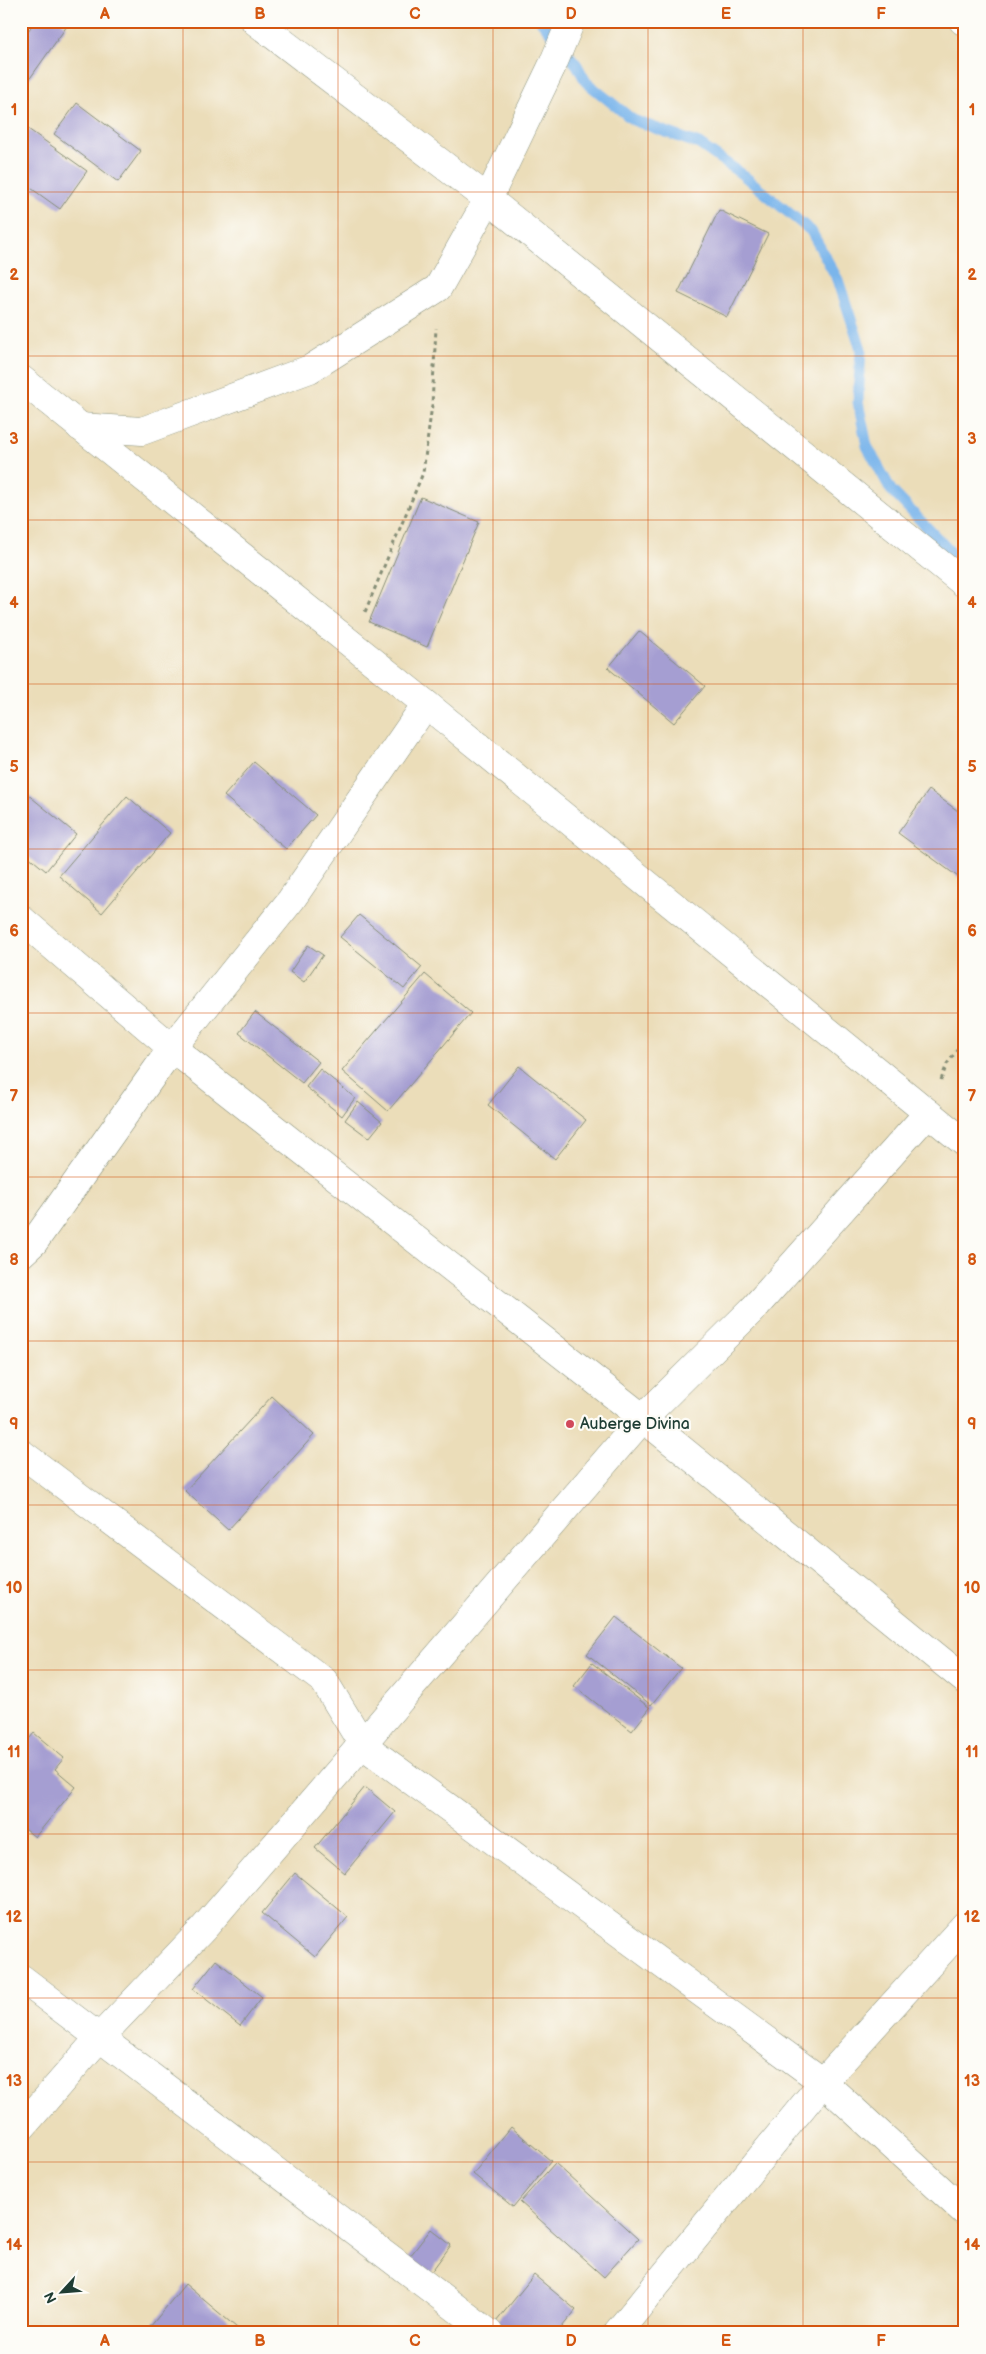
<svg xmlns="http://www.w3.org/2000/svg" width="986" height="2354" font-family="'Balsamiq Sans',sans-serif">
  <rect width="100%" height="100%" fill="#fdfcf7"/>
  <filter id="ink" filterUnits="userSpaceOnUse"><feTurbulence type="fractalNoise" baseFrequency=".02" numOctaves="2"/><feDisplacementMap in="SourceGraphic" scale="10" xChannelSelector="R" yChannelSelector="G"/><feConvolveMatrix kernelMatrix="1 2 1 2 8 2 1 2 1" color-interpolation-filters="sRGB"/></filter>
  <filter id="wash" filterUnits="userSpaceOnUse"><feTurbulence type="fractalNoise" baseFrequency=".0096" numOctaves="4" result="noise"/><feDisplacementMap in="SourceGraphic" scale="20" xChannelSelector="R" yChannelSelector="G"/><feGaussianBlur stdDeviation="1.12" result="paint"/><feColorMatrix in="noise" values="0 0 0 0 0 0 0 0 0 0 0 0 0 0 0 0 0 1.4 0 .05"/><feComposite in="paint" operator="in"/></filter>
  <g filter="url(#wash)">
    <rect width="100%" height="100%" fill="#ebddb9"/>
    <g fill="none" stroke-linecap="round" stroke-linejoin="round">
      <!-- stream -->
      <path stroke="#7ab5eb" stroke-width="11" d="M541,21L577,65L586,82L633,120L699,144L743,175L811,231L838,280L861,349L858,402L867,446L891,490L965,567"/>
    </g>
    <g id="blocks">
      <!-- building -->
      <g fill="#a59ed2">
        <path d="M35,21H60L67,26L21,91V41Z"/>
        <path d="M77,103L141,151L118,182L54,134Z"/>
        <path d="M21,124L87,171L60,209L21,181Z"/>
        <path d="M719,210L768,234L727,317L678,293Z"/>
        <path d="M421,497L479,522L427,647L369,622Z"/>
        <path d="M639,631L705,686L674,723L608,668Z"/>
        <path d="M254,762L316,815L286,849L224,796Z"/>
        <path d="M21,789L76,834L46,871L21,850Z"/>
        <path d="M929,790L965,816V882L898,833Z"/>
        <path d="M127,796L170,833L102,913L59,876Z"/>
        <path d="M359,915L422,967L404,989L340,937Z"/>
        <path d="M308,945L323,955L304,982L290,972Z"/>
        <path d="M425,974L471,1013L388,1111L342,1071Z"/>
        <path d="M255,1012L319,1062L302,1083L239,1033Z"/>
        <path d="M519,1066L586,1120L555,1159L488,1105Z"/>
        <path d="M320,1069L355,1098L342,1116L306,1087Z"/>
        <path d="M358,1102L382,1122L369,1138L345,1120Z"/>
        <path d="M272,1396L314,1435L228,1530L185,1491Z"/>
        <path d="M616,1617L681,1668L651,1705L587,1654Z"/>
        <path d="M592,1663L650,1708L632,1731L574,1686Z"/>
        <path d="M34,1733L64,1758L55,1769L76,1787L35,1837L21,1826V1741L25,1744Z"/>
        <path d="M365,1787L395,1812L345,1873L315,1848Z"/>
        <path d="M295,1873L348,1917L315,1957L262,1913Z"/>
        <path d="M216,1960L262,1997L240,2026L193,1989Z"/>
        <path d="M511,2127L551,2161L513,2207L473,2174Z"/>
        <path d="M555,2163L638,2239L604,2277L520,2202Z"/>
        <path d="M431,2229L451,2245L428,2276L407,2260Z"/>
        <path d="M534,2275L576,2310L557,2333H509L496,2322Z"/>
        <path d="M185,2284L243,2333H157L150,2327Z"/>
      </g>
    </g>
  </g>
  <g filter="url(#ink)">
    <use href="#blocks" fill-opacity="0" stroke="#858d76" stroke-width="1"/>
    <g fill="none" stroke-linecap="round" stroke-linejoin="round">
      <defs>
        <g id="minor">
          <path d="M255,21L488,199L965,584"/>
          <path d="M963,21L965,22"/>
          <path d="M21,379L426,704L965,1143"/>
          <path d="M80,427L142,431L310,369L438,288L488,199L553,64L571,21"/>
          <path d="M21,919L172,1048L643,1418L965,1680"/>
          <path d="M21,1254L34,1242L172,1048L291,900L426,704"/>
          <path d="M21,1453L324,1681L363,1745L823,2082L965,2212"/>
          <path d="M21,1978L489,2333"/>
          <path d="M21,2128L99,2038L203,1929L643,1418L754,1308L928,1113"/>
          <path d="M617,2333L823,2082L965,1925"/>
        </g>
      </defs>
      <!-- minor casing -->
      <use href="#minor" stroke="#858d76" stroke-width="29"/>
      <!-- path -->
      <g stroke="#858d76" stroke-width="3" stroke-dasharray="4 4" stroke-linecap="butt">
        <path d="M365,612L423,473L432,405L436,328"/>
        <path d="M941,1080L947,1064L965,1039"/>
      </g>
      <!-- minor -->
      <use href="#minor" stroke="#fff" stroke-width="28"/>
    </g>
  </g>
  <!-- grid -->
  <path fill="none" stroke="#d45610" stroke-width="1" stroke-opacity="0.55" d="M183,21V2333M338,21V2333M493,21V2333M648,21V2333M803,21V2333M21,192H965M21,356H965M21,520H965M21,684H965M21,849H965M21,1013H965M21,1177H965M21,1341H965M21,1505H965M21,1670H965M21,1834H965M21,1998H965M21,2162H965"/>
  <!-- markers -->
  <circle fill="#d1495b" stroke="#fdfcf7" stroke-width="2" cx="570" cy="1424" r="5"/>
  <g text-anchor="middle" dominant-baseline="central" stroke-width="4.5" stroke-linejoin="round" paint-order="stroke">
    <!-- poi labels -->
    <g font-size="16" fill="#1f3d34" stroke="#fdfcf7" text-anchor="start">
      <text x="580" y="1424">Auberge Divina</text>
    </g>
  </g>
  <!-- margin -->
  <rect width="986" height="2354" fill="none" stroke="#fdfcf7" stroke-width="55"/>
  <!-- north arrow -->
  <g transform="translate(62 2292) rotate(244)" stroke="#fdfcf7" stroke-width="4" paint-order="stroke">
  <path d="M0-4L9 19L0 12L-9 19Z" fill="#1f3d34"/>
  <text y="-8" font-size="14" font-weight="bold" text-anchor="middle" fill="#1f3d34">N</text>
  </g>
  <rect x="28" y="28" width="930" height="2298" fill="none" stroke="#d45610" stroke-width="2"/>
  <g font-size="16" text-anchor="middle" font-weight="bold" fill="#d45610">
    <text x="105" y="19">A</text>
    <text x="260" y="19">B</text>
    <text x="415" y="19">C</text>
    <text x="571" y="19">D</text>
    <text x="726" y="19">E</text>
    <text x="881" y="19">F</text>
    <text x="14" y="115">1</text>
    <text x="972" y="115">1</text>
    <text x="14" y="280">2</text>
    <text x="972" y="280">2</text>
    <text x="14" y="444">3</text>
    <text x="972" y="444">3</text>
    <text x="14" y="608">4</text>
    <text x="972" y="608">4</text>
    <text x="14" y="772">5</text>
    <text x="972" y="772">5</text>
    <text x="14" y="936">6</text>
    <text x="972" y="936">6</text>
    <text x="14" y="1101">7</text>
    <text x="972" y="1101">7</text>
    <text x="14" y="1265">8</text>
    <text x="972" y="1265">8</text>
    <text x="14" y="1429">9</text>
    <text x="972" y="1429">9</text>
    <text x="14" y="1593">10</text>
    <text x="972" y="1593">10</text>
    <text x="14" y="1757">11</text>
    <text x="972" y="1757">11</text>
    <text x="14" y="1922">12</text>
    <text x="972" y="1922">12</text>
    <text x="14" y="2086">13</text>
    <text x="972" y="2086">13</text>
    <text x="14" y="2250">14</text>
    <text x="972" y="2250">14</text>
    <text x="105" y="2346">A</text>
    <text x="260" y="2346">B</text>
    <text x="415" y="2346">C</text>
    <text x="571" y="2346">D</text>
    <text x="726" y="2346">E</text>
    <text x="881" y="2346">F</text>
  </g>
</svg>
